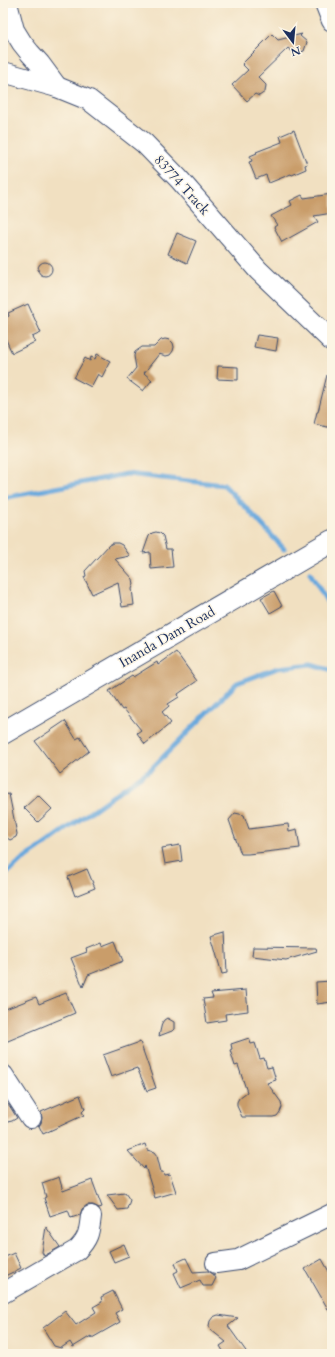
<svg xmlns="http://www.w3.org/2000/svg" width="335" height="1357" font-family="Cardo,serif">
  <rect width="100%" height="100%" fill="#fcf5e5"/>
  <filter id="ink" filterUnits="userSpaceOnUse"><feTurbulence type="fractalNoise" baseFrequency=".025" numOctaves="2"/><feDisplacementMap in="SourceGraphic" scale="8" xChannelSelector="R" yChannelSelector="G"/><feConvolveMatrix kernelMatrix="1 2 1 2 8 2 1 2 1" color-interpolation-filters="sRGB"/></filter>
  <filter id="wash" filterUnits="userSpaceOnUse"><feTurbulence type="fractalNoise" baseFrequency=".012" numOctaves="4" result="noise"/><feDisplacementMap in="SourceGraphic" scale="16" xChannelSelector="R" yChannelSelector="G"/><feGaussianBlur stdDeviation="0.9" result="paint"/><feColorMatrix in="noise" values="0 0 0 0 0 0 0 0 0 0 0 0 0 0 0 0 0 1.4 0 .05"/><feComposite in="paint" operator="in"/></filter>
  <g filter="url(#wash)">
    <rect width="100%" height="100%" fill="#f1e0c1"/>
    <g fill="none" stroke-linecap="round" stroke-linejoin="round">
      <!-- stream -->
      <g stroke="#6aa9dd" stroke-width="5">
        <path d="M3,498L127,474L224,485L254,516L284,549"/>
        <path d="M310,573L332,610"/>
        <path d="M3,877L17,864L151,769L237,683L278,668L312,664L332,670"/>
      </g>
    </g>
    <g id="blocks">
      <!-- building -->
      <g fill="#c99d6b">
        <path d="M272,34L278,40L302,34L300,36L307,42L304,51L295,54L288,48L258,77L266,85L265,92L259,96L255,94L247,101L232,85L248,70L242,64Z"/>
        <path d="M294,130L307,164L305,165L306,169L292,175L291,174L269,183L266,175L256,179L249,162L252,161L250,156L257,153L256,152L282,142L280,136Z"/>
        <path d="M332,194V213L314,216L318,222L282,242L274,227L277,225L271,216L292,205L290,201L302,195L304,198Z"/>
        <path d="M177,233L196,241L187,263L168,254Z"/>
        <circle cx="45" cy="269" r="7"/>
        <path d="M28,304L41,333L32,337L35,342L12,353L3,333V319L9,316L8,313Z"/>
        <path d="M257,335L278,338L276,351L254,347Z"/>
        <path d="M165,339L170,340L173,343L174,347L173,351L170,355L166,356L159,354L144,373L152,380L143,391L127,379L136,368L134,356L135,352L142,347H154L161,340Z"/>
        <path d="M97,354L110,361L102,377L98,374L91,387L74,378L85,358L90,361L91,357L95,359Z"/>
        <path d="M218,366L238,367V380L217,379Z"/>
        <path d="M327,375H332V428L314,424L317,412H318Z"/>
        <path d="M156,532L160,533L163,536L166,549H171L173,567L151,569L150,552L143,553L149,536L152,533Z"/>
        <path d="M113,543H118L122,545L130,556L115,559L133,579L134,584L132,589L134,605L122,607L118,582L92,594L84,577L86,576L85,571L109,545Z"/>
        <path d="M274,591L282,606L270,613L261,598Z"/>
        <path d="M176,652L197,681L178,694L179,697L168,704L169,706L162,712L171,723L145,744L137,733L141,730L124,709L122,710L109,691L132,676L133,677L157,662L158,665Z"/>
        <path d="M65,721L76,739L80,737L89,751L60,774L35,741Z"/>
        <path d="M9,794L17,834L16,837L10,840L4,836L3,832V795Z"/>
        <path d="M38,795L52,809L38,822L24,808Z"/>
        <path d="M235,813L244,815L249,829L288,824L289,831L297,829L300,848L248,854H241L229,820Z"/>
        <path d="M180,845L182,861L165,864L162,848Z"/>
        <path d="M87,869L95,888L75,896L68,877Z"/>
        <path d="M225,932L227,973L222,974L211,936Z"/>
        <path d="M115,941L123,961L88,975L83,987L71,958L87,952L86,949L101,943L102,946Z"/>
        <path d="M253,947L316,948L317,951L286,960L252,956Z"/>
        <path d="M331,981L332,1002L317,1004L316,982Z"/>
        <path d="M246,990L248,1011L225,1014L226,1020L207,1023L203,999L213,998L211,993Z"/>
        <path d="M66,993L75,1013L3,1043V1010L36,997L39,1004Z"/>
        <path d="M167,1018L174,1022V1029L172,1031L159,1036L162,1023L164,1020Z"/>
        <path d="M249,1038L251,1044L255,1043L260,1059L264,1058L267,1068L272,1067L276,1080L267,1083L281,1102L282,1107L280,1112L277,1116L273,1117H242L237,1106V1102L239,1098L247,1092L238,1065L235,1066L230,1050L232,1049L231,1044Z"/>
        <path d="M140,1042L156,1088L147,1091L137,1068L111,1077L103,1055Z"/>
        <path d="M80,1095L85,1109L82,1112L84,1115L43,1134L39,1126L41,1123L42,1118L41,1112Z"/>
        <path d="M3,1103L9,1105L17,1118L12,1121L3,1123Z"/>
        <path d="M145,1144L147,1150L154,1152L157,1156L161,1172H163L164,1175L170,1174L176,1192L155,1198L145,1166L144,1169L128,1151Z"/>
        <path d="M59,1177L63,1191L92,1180L102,1207L99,1208L93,1205H87L82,1209L80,1215L71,1218L68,1210L50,1216L44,1198L46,1197L42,1183Z"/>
        <path d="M125,1193L130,1200L127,1209L118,1210L107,1195Z"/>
        <path d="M46,1227L60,1247L44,1256L42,1252Z"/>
        <path d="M124,1244L129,1256L114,1262L109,1251Z"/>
        <path d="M14,1253L21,1268L3,1277V1258Z"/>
        <path d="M186,1258L193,1272L208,1271L213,1274L216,1278L212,1286H203L200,1280L181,1288L174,1273L178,1271L175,1263Z"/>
        <path d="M322,1259L332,1277V1316L305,1269Z"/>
        <path d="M113,1291L122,1309L115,1313L120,1322L92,1338L91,1336L73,1347L70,1342L61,1348L54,1346L43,1328L65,1311L76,1325L96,1312L93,1307L102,1302L101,1297Z"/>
        <path d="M218,1315L238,1318L228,1326L248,1354H242L240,1352L237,1354H225L220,1346L226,1342L211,1330L209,1326L210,1321L213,1317Z"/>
      </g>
    </g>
  </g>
  <g filter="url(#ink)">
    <use href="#blocks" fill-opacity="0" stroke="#3b4a6d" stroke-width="1"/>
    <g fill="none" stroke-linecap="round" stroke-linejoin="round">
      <defs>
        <g id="street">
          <path d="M7,3L14,30L22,43L30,53L40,64L57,87"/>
          <path d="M325,3L332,21"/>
          <path d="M3,72L57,87L89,100L144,143L179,179L258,270L332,341"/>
          <path d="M3,1075L31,1118"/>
          <path d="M216,1263L238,1260L332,1214"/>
          <path d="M3,1293L77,1250C89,1238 89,1232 91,1216"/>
        </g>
        <path id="secondary" d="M3,733L332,541"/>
      </defs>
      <!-- street casing -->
      <use href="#street" stroke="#3b4a6d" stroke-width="22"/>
      <!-- secondary casing -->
      <use href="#secondary" stroke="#3b4a6d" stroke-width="24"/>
      <!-- street -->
      <use href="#street" stroke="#fff" stroke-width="20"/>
      <!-- secondary -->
      <use href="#secondary" stroke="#fff" stroke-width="22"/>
    </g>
  </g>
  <g text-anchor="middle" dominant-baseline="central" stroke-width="3" stroke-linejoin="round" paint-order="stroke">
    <!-- street labels -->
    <g font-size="14" fill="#1b2f5e" stroke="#fcf5e5">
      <text transform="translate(182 185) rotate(48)">83774 Track</text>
      <text transform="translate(167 637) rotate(-30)">Inanda Dam Road</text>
    </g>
  </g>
  <!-- margin -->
  <rect width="335" height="1357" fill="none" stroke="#fcf5e5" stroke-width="16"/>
  <!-- north arrow -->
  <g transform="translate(293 42) rotate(164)" stroke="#fcf5e5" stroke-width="3" paint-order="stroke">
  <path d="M0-3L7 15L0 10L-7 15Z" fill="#1b2f5e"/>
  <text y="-6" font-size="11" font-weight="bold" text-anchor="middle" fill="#1b2f5e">N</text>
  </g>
</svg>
